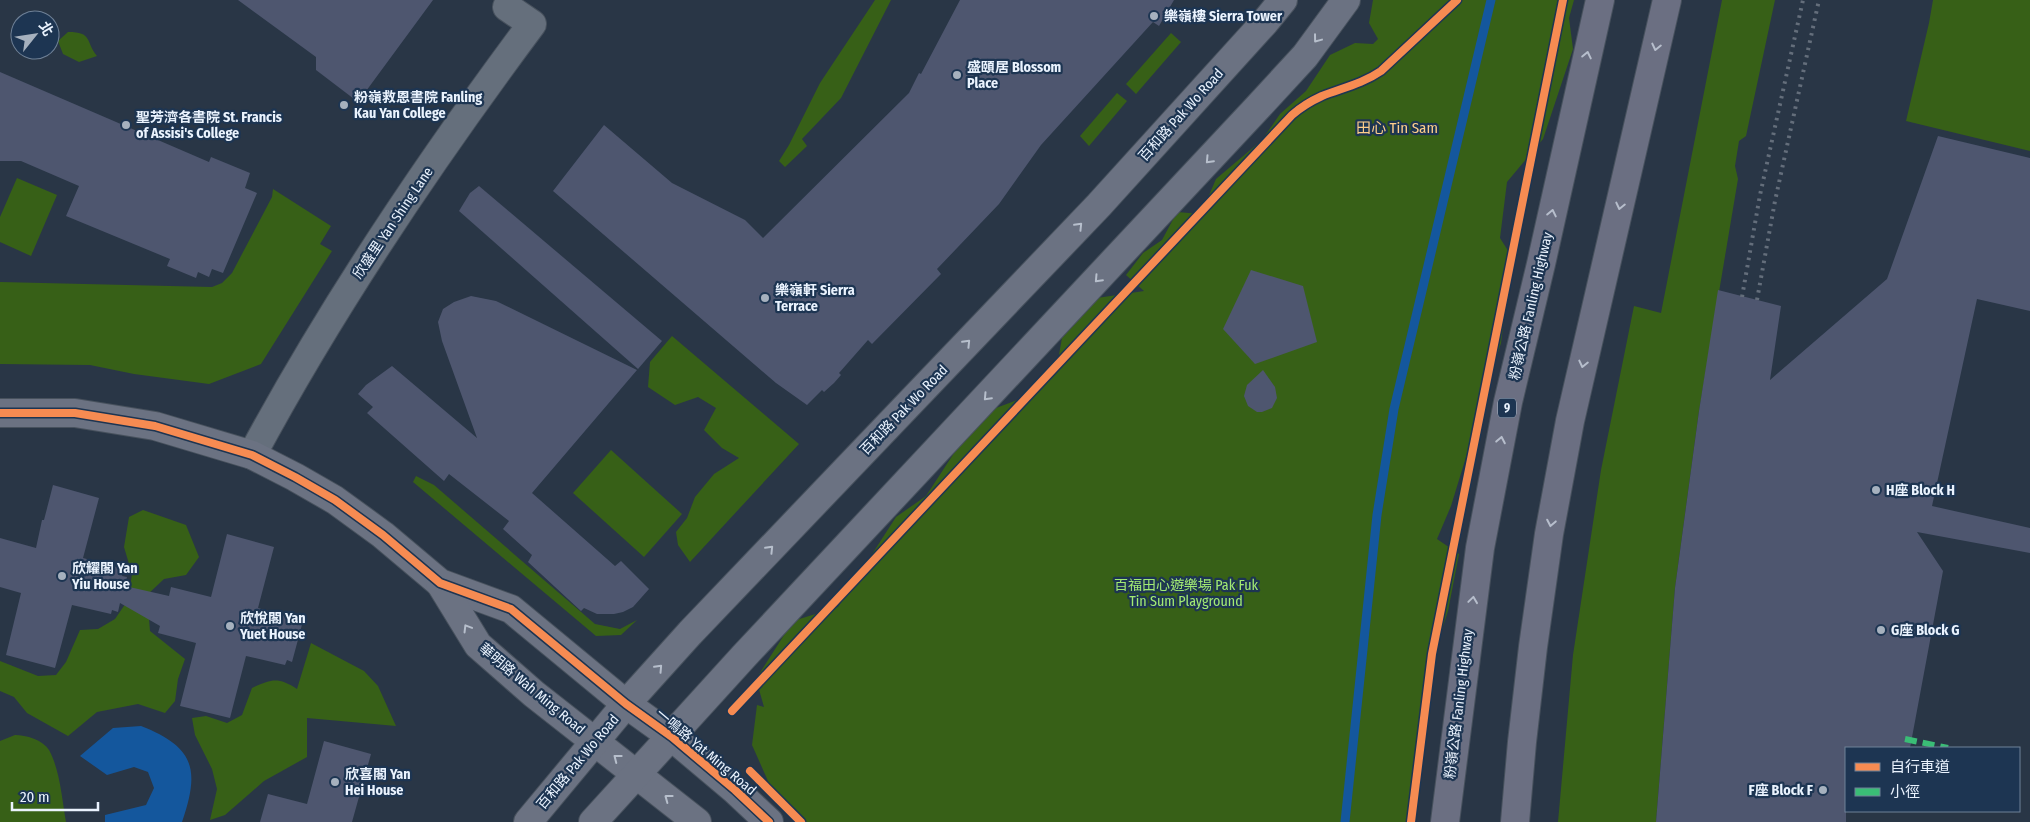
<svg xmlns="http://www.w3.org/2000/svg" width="2030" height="822" font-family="'Fira Sans Condensed','Noto Sans TC',sans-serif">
  <rect width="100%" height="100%" fill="#293646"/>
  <!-- green -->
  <g fill="#376017">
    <path d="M875,0H891L841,98L802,139L807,146L785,167L779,161L789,145L820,83Z"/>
    <path d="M1373,0H1574L1569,18L1573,49L1543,139L1507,182L1500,238L1512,257L1501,343L1451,506L1437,539L1459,554L1448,611L1429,670L1417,772L1416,822H805L772,790L752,745L757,705L764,707L756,679L793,621L838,607L896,517L926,496L958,447L996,408L1025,397L1058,360L1062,338L1097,298L1144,291L1126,275L1143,253L1162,240L1177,212L1201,214L1216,179L1262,140L1280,114L1306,91L1330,55L1355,43L1373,44L1378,39L1369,23Z"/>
    <path d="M1722,0H1775L1746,136L1739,141L1735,166L1738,179L1699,411L1675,588L1656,822H1558L1573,655L1601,470L1634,306L1661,313Z"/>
    <path d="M1933,0H2030V151L1906,121L1929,23Z"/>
    <path d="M68,32C93,32 85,41 97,56L79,62L63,54L58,41Z"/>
    <path d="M1171,33L1181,42L1136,94L1126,84Z"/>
    <path d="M1117,93L1127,101L1089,146L1080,136Z"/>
    <path d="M17,178L57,195L31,256L0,242V217Z"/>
    <path d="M273,189L331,226L320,244L332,251L261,364L209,384L134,374L90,365L0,364V282L212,287L222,283L232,273L272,197Z"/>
    <path d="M672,336L799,444L690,562L678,545L676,532L687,518L695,497L714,474L739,458L722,448L704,430L716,408L698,397L675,405L648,387L650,362Z"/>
    <path d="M611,450L682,514L644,557L573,493Z"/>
    <path d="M416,476L434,485L595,624L620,629L637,620L621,635L596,636L413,482Z"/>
    <path d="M143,510L186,525L199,557L186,575L164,579L147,595L150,631L185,659L178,679L175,701L165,713L138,704L97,712L68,736L27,713L14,697L0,691V661L38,676L56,675L66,662L80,630L98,629L115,619L128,600L132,574L124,547L129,517Z"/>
    <path d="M311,643L364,671L378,686L396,726L307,718V757L264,781L225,815L210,820L217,789L212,769L195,735L192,718L206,716L227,723L242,715L252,688C272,679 278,677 297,689Z"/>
    <path d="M15,735C26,735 43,740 49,750C60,770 62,799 66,822H0V741Z"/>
  </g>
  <!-- water -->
  <path fill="#14579d" d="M141,726C195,747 200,770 182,822H105V815L146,805L154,788L148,772L134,767L107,775L80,756L113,728Z"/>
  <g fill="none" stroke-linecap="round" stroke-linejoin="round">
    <!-- stream -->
    <path stroke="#14579d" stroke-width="9" d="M1345,822L1377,515L1394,409L1491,0"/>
  </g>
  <!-- building -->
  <g fill="#4e566f">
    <path d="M238,0H433L358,102L316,70V57Z"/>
    <path d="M960,0H1174L1159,26L1153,22L1041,145L999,204L937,269L941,274L872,344L868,340L839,373L841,375L834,383L824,392L822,390L807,405L776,383L553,191L604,125L672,183L745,220L763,238L909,93L919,73L921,74Z"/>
    <path d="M0,72L209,162L211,157L250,173L245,188L257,193L223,273L212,269L209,277L198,272L196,278L167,266L170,259L66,216L79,186L21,161H0Z"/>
    <path d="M1938,136L2030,158V311L1977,299L1932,506L2030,528V553L1917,532L1943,571L1910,748H1846V822H1656L1675,588L1699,411L1718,290L1781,306L1770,380L1887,279Z"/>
    <path d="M479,186L662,341L638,369L459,211L470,193Z"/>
    <path d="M1251,270L1303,286L1317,342L1255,364L1223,329Z"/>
    <path d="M471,296L496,301L637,370L532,493L615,566L621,561L649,589L633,607L623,612L614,614H597L584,608L581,611L528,562L532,555L503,529L509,521L449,474L444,481L367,413L373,407L358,394L366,385L392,366L477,438L442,341L438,322L443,309L454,302Z"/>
    <path d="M1263,370L1275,387L1277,398L1272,408L1262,412H1257L1248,406L1244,396L1247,385Z"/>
    <path d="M53,485L99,498L83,558L124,569L122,576L127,577L125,586L169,596L171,587L211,597L227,534L274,547L258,608L303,621L292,662L287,660L285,665L246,656L230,718L180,706L196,643L158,633L160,626L120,603L118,612L112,610L111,614L72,605L55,668L6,655L21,593L0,587V538L36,548L42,520H44Z"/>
    <path d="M324,741L371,754L352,822H260L268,794L307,804Z"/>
  </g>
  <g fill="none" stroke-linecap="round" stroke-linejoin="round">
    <defs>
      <path id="street" d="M252,455C333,304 429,162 532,24L507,7"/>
      <g id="secondary">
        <path d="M0,413H75L155,426L252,455L295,477L335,500L383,535L440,583L511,609L626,704L672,737L735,790L769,822"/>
        <path d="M440,583L478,645L534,694L697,822"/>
        <path d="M528,822L626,704L690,633L1099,205L1265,22L1283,0"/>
        <path d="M593,822L744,656L1258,107L1305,56L1346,0"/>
      </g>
      <g id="highway">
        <path d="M1445,822L1480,548L1508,402L1541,264L1600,0"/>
        <path d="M1515,822L1522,742L1533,647L1549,534L1570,421L1667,0"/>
      </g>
    </defs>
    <!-- street casing -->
    <use href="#street" stroke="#47515d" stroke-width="30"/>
    <!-- secondary casing -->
    <use href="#secondary" stroke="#47515d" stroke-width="30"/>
    <!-- highway casing -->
    <use href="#highway" stroke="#47515d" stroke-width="30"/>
    <!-- street -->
    <use href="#street" stroke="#656f7c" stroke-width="28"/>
    <!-- secondary -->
    <use href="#secondary" stroke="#6b7282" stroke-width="28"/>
    <!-- highway -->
    <use href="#highway" stroke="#6b6f82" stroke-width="28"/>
    <!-- rail -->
    <g stroke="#646e7b" stroke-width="4" stroke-dasharray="2.5 5" stroke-linecap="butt">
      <path d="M1742,297L1760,195L1803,0"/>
      <path d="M1757,300L1775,201L1819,0"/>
    </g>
    <!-- quiet -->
    <path stroke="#3abd76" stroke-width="6" stroke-dasharray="12 6" stroke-linecap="butt" d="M1905,739L1948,748"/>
    <defs>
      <g id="cycleway">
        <path d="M0,413H75L155,426L252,455L295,477L335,500L383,535L440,583L511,609L626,704L672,737L735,790L769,822"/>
        <path d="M732,711L1292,115C1301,107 1311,101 1322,96C1342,88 1362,84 1381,71L1457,0"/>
        <path d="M750,771L801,822"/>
        <path d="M1411,822L1432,654L1563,0"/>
      </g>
    </defs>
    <!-- cycleway casing -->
    <use href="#cycleway" stroke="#1d3552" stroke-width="11"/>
    <!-- cycleway -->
    <use href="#cycleway" stroke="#f68b52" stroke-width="8"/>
  </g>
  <!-- one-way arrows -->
  <defs><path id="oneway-chevron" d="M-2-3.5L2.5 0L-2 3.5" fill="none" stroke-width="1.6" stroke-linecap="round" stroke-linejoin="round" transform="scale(1.25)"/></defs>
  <g stroke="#b7bfcc">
    <use href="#oneway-chevron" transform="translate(1317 39) rotate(127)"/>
    <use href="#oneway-chevron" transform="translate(1209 160) rotate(133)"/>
    <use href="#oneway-chevron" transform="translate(1079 226) rotate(-46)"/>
    <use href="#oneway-chevron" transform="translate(1098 279) rotate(133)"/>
    <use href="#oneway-chevron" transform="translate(967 343) rotate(-46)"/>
    <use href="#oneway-chevron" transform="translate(987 397) rotate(133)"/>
    <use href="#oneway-chevron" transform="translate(770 549) rotate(-46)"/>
    <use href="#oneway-chevron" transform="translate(467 628) rotate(-121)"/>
    <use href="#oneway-chevron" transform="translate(659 668) rotate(-47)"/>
    <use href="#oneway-chevron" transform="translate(617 758) rotate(-142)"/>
    <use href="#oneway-chevron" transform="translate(668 798) rotate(-143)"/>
  </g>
  <g stroke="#b7becc">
    <use href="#oneway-chevron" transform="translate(1656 47) rotate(103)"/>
    <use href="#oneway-chevron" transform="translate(1587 55) rotate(-78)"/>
    <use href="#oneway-chevron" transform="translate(1620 206) rotate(103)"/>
    <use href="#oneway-chevron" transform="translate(1552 213) rotate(-78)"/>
    <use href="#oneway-chevron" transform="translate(1583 364) rotate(103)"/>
    <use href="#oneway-chevron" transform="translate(1501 440) rotate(-79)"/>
    <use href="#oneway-chevron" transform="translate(1551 523) rotate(101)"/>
    <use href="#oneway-chevron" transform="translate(1473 600) rotate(-82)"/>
  </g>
  <!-- markers -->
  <g fill="#a6b1be" stroke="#1d3552" stroke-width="2">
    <circle cx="1154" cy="16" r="5"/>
    <circle cx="957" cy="75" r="5"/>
    <circle cx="344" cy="105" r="5"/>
    <circle cx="126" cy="125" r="5"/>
    <circle cx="765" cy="298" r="5"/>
    <circle cx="1876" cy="490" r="5"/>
    <circle cx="62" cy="576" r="5"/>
    <circle cx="230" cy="626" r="5"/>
    <circle cx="1881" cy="630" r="5"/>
    <circle cx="335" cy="782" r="5"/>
    <circle cx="1823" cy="790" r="5"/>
  </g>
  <g text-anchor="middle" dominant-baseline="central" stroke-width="4.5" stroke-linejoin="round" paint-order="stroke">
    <!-- shield labels -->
    <rect fill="#1d3552" stroke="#acbaca" stroke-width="1" x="1498" y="398.5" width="18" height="19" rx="4"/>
    <g font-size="12" font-weight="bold" fill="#eaf3fe">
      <text x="1507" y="408">9</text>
    </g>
    <!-- poi labels -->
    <g font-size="14" font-weight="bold" fill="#eaf3fe" stroke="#1d3552" text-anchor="start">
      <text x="1164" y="16">樂嶺樓 Sierra Tower</text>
      <text x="967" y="67">盛頤居 Blossom<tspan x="967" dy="16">Place</tspan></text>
      <text x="354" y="97">粉嶺救恩書院 Fanling<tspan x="354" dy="16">Kau Yan College</tspan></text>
      <text x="136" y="117">聖芳濟各書院 St. Francis<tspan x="136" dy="16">of Assisi's College</tspan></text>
      <text x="775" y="290">樂嶺軒 Sierra<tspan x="775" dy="16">Terrace</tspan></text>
      <text x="1886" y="490">H座 Block H</text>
      <text x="72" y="568">欣耀閣 Yan<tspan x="72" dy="16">Yiu House</tspan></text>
      <text x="240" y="618">欣悅閣 Yan<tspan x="240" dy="16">Yuet House</tspan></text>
      <text x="1891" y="630">G座 Block G</text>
      <text x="345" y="774">欣喜閣 Yan<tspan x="345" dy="16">Hei House</tspan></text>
      <text x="1813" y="790" text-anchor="end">F座 Block F</text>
    </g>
    <!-- street labels -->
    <g font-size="14" fill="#eaf3fe" stroke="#1d3552">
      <text transform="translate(1181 115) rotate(-48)">百和路 Pak Wo Road</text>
      <text transform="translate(393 223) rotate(-56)">欣盛里 Yan Shing Lane</text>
      <text transform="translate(1531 306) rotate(-77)">粉嶺公路 Fanling Highway</text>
      <text transform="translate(904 410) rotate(-46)">百和路 Pak Wo Road</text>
      <text transform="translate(532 689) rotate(40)">華明路 Wah Ming Road</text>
      <text transform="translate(1459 704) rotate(-83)">粉嶺公路 Fanling Highway</text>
      <text transform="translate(706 752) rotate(40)">一鳴路 Yat Ming Road</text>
      <text transform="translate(578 762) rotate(-50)">百和路 Pak Wo Road</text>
    </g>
    <!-- park labels -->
    <g font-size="14" fill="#a2ea73" stroke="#1d3552">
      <text x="1186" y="585">百福田心遊樂場 Pak Fuk<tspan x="1186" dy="16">Tin Sum Playground</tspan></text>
    </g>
    <!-- neighbourhood labels -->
    <g font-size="15" fill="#fece8b" stroke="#1d3552">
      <text x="1397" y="128">田心 Tin Sam</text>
    </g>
  </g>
  <!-- legend -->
  <rect x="1845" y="747" width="175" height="65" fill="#1d3552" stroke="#6f8197"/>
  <rect x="1855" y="763" width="25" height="8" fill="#f68b52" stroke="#6f8197"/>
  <text x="1890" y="772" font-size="15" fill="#eaf3fe">自行車道</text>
  <rect x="1855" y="788" width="25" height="8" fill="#3abd76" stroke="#6f8197"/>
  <text x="1890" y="797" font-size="15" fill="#eaf3fe">小徑</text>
  <!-- north arrow -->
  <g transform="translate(35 35) rotate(60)"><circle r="24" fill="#1d3552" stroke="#6f8197"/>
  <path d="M0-4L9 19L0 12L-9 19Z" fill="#a6b1be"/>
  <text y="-8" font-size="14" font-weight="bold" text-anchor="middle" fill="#eaf3fe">北</text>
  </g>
  <!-- scale -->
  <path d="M12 802v8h86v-8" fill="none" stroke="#eaf3fe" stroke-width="2.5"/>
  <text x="20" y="802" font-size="15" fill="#eaf3fe" stroke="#1d3552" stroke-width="4" paint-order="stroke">20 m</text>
</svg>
